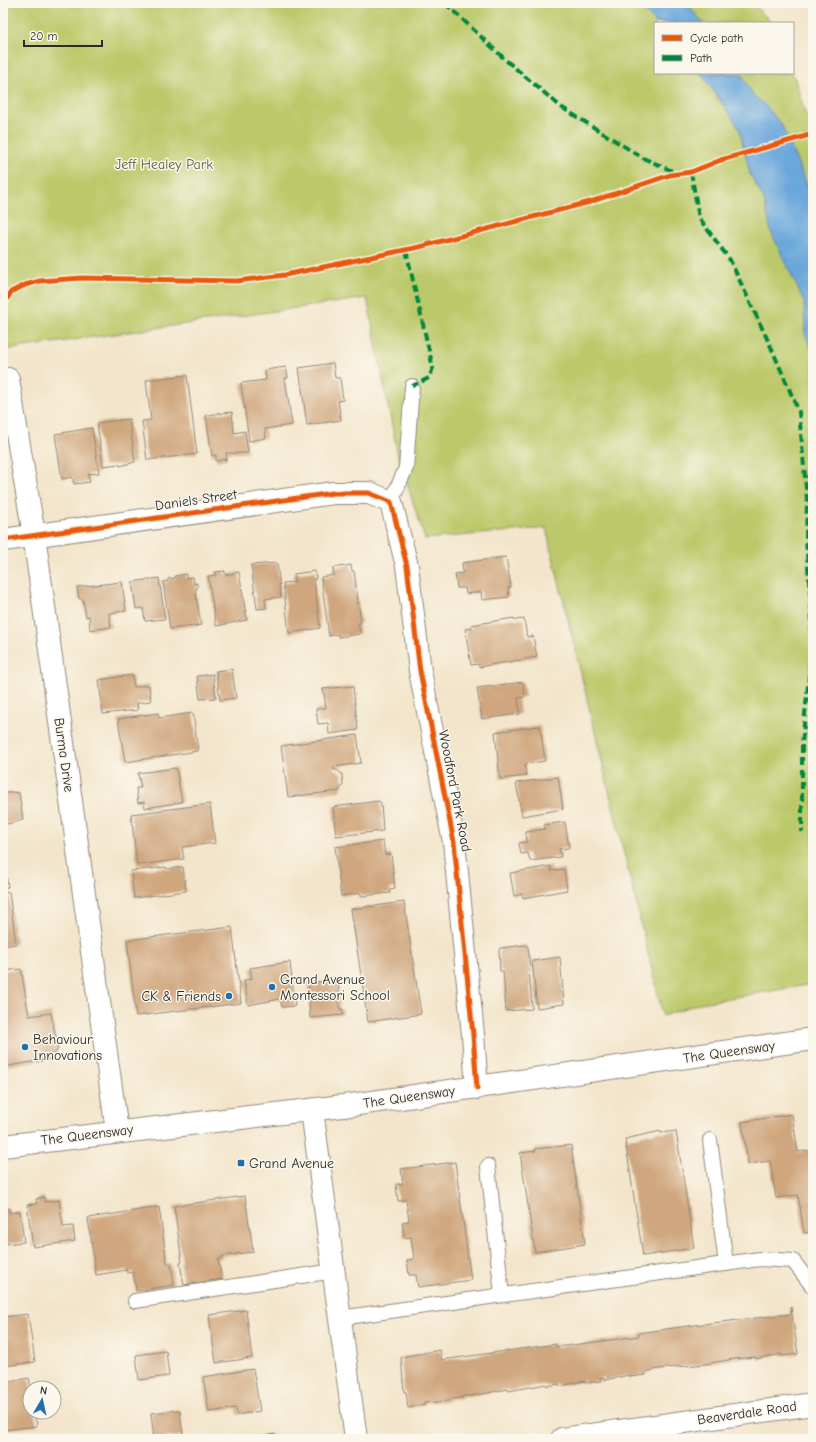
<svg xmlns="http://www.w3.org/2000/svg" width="816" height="1442" font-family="'Comic Neue',sans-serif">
  <rect width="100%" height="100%" fill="#fbf7ec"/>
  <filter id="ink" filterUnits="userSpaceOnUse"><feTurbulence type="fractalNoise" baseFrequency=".025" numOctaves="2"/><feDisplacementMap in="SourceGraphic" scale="8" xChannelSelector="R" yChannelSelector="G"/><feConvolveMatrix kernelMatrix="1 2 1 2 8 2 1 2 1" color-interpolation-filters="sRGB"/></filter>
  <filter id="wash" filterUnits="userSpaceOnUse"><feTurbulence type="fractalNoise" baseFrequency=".012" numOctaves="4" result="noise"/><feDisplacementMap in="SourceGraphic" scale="16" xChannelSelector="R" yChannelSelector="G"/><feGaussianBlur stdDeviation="0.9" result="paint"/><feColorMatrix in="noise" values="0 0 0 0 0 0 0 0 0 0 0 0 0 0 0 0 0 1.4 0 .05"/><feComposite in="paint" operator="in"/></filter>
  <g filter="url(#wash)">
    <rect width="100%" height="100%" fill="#f3e5cb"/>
    <!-- green -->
    <path fill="#bcc96b" stroke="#747a4b" d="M3,3H752L772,23H655V73H793L807,119L813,118V984L700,1003L663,1016L546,528L425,539L398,456L367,298L3,350Z"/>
    <!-- water -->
    <g fill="#6aa7db" stroke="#4a6983">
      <path d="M637,3H687L703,23H656Z"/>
      <path d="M701,73H741L752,94L767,107L781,124L808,187L813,205V354L805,334L804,301L771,232L764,200L750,174L739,128Z"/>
    </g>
    <g id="blocks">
      <!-- building -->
      <g fill="#cfa67d">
        <path d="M333,363L335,378H340L343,400L338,401L341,420L307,425L299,368Z"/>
        <path d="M286,367L288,378H285L292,425L265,429L266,438L249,441L241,383L266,380L265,370Z"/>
        <path d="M187,375L197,454L147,460L142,421L151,420L146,380Z"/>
        <path d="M232,412L234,433L245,431L248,453H226L227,459L216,461V455L212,456L206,415Z"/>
        <path d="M129,419L135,462L120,466L119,464L103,466L97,423Z"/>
        <path d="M92,428L99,473L88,474L90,482L74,484L72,477L62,479L55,434Z"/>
        <path d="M506,557L511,587L508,588L509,597L482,600L481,592L466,594L465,588H457L455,574L463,573L462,563Z"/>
        <path d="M277,563L281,597L265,599L266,608L257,609L251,565Z"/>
        <path d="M351,565L352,571H354L361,623H358L360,634L338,637V634L329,636L321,577L334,575L333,568Z"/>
        <path d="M225,571V575L239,572L247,620L216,626L208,576L216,575L215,572Z"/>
        <path d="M315,571L316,579H314L320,628L289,633L283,583L295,582L294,574Z"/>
        <path d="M186,574V578L193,577L194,584L197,583V589H195L201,625L170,629L163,582L168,581V579L175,578V576Z"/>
        <path d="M159,578L165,619L145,621L143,608L136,609L132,582Z"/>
        <path d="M122,582L126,611L109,613L111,627L90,630L89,616L86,617L83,599H79L77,587Z"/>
        <path d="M514,618L515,620L524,619L527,637L533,636L537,657L479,667V664L471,665L465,629L472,628L471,625Z"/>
        <path d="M232,669L236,698L220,700L216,671Z"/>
        <path d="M213,674L216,698L200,699L197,676Z"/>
        <path d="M132,675L134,687L149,685L151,701L137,703L138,710L103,714L99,680Z"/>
        <path d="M523,682L525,697L518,698L520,714L482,719L477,688Z"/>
        <path d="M353,686L358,730L329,734L328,723L318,724L316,709L326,708L323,689Z"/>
        <path d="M158,713L159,718L193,713L198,751L125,762L118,719Z"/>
        <path d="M540,726L545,761L525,764L526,776L500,779L495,732Z"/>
        <path d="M357,735L361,763L333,767L334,770H337L342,774L343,785L339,791L288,797L281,746Z"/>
        <path d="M176,768L182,802L145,808L144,802L138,803L136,788H141L138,773Z"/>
        <path d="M558,777L563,809L522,816L516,783Z"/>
        <path d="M12,792L19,793L23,820L3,825V794Z"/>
        <path d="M379,801L381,803L383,831L336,836L333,807Z"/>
        <path d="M210,804L215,843L182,847L184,859L137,865L131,814Z"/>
        <path d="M565,822L569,848L559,849L561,857L530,861L528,853L521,854L519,843L527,842L526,832L545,829L544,825Z"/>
        <path d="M383,841L385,855L391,854L395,888L390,889V893L361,896V893L341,896L335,847Z"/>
        <path d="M3,856L8,887L3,888Z"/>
        <path d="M551,866V871L564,869L567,890L523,898L522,894L514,896L510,873Z"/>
        <path d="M166,867L167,869L183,867L186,891L134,898L131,871Z"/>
        <path d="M9,892L16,944L3,946V893Z"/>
        <path d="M404,902L421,1014L368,1022L351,909Z"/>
        <path d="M232,927L241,1003L136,1016L127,940Z"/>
        <path d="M525,945L528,947L530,968H529L532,1009L506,1011L503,971H500L499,950L500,948Z"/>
        <path d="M560,957L564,1004L537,1008L532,961Z"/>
        <path d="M290,962L295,1006L282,1007L280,999L248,1005L244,980L252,979L250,968Z"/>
        <path d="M21,969L29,1016L51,1013L58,1049L51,1059L8,1066L3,1037V971Z"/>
        <path d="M338,980L340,1010L343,1009V1015L310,1018L308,983Z"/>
        <path d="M792,1114L798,1152L813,1150V1232L804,1233L798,1195L776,1198L770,1161L748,1164L742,1122Z"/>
        <path d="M661,1131V1133L676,1131L694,1248L643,1256L625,1139Z"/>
        <path d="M571,1145L585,1244L535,1252L520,1153L536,1151L535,1149Z"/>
        <path d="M455,1162L471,1280L418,1287L416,1275H409L407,1260L414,1259L411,1237L404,1238L402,1222L409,1221L406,1200L398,1201L396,1184H403L401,1169Z"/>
        <path d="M245,1196L253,1252L222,1256V1258L218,1259L222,1279L184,1285L180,1263L182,1262L174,1206Z"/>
        <path d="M44,1197L45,1202L59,1200L63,1227L73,1226L75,1241L33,1247L27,1205L37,1204L36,1199Z"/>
        <path d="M159,1207L167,1264H171L174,1285L136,1291L133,1272L127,1273V1270L96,1275L88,1218Z"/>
        <path d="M3,1208H9V1213L20,1211L24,1242L3,1244Z"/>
        <path d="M790,1307H791L798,1354L782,1356V1354L756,1359V1357L734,1359L705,1364L658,1369L646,1372V1375L629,1377V1375L604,1380V1377L600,1378L601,1381L585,1383V1381L560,1386L559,1384L547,1386L546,1384L509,1391L508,1389L471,1396H462V1398L449,1399V1401L424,1403L425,1405L408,1408L406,1392H404L401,1357L440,1350L442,1360L556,1344V1347L596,1342L639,1336V1333L695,1325L791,1314Z"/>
        <path d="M246,1310L252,1358L216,1363L209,1315Z"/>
        <path d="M28,1314L35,1362L3,1366V1317Z"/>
        <path d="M166,1351L169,1376L139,1380L136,1355Z"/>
        <path d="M253,1369L260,1411L237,1415L236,1408L209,1412L203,1377Z"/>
        <path d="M29,1378L31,1388L30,1412H34L37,1426L3,1430V1383Z"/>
        <path d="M180,1410L183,1436L154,1439L151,1413Z"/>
        <path d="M275,1434V1439H247V1438Z"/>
      </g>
    </g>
  </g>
  <g filter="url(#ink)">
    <use href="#blocks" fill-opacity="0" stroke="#8f887b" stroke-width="1"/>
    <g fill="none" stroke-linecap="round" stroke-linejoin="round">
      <defs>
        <g id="service">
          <path d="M391,502L406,468L412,386"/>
          <path d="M710,1140L726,1264"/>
          <path d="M488,1166L502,1295"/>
          <path d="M135,1301L334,1271"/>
          <path d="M340,1318L760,1259L793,1261L813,1287"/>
        </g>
        <g id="minor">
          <path d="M8,379L34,535L117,1131"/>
          <path d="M3,540L333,493H369L391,502L407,566L420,671L454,842L473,1035L477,1088"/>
          <path d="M312,1110L356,1439"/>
          <path d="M562,1439L813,1404"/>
        </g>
        <path id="primary" d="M3,1146L351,1105L813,1039"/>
      </defs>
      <!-- service casing -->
      <use href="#service" stroke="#8f887b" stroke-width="16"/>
      <!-- minor casing -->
      <use href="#minor" stroke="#8f887b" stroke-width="24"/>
      <!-- primary casing -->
      <use href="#primary" stroke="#8f887b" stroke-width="24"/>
      <!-- path -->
      <path stroke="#8f887b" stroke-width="2.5" stroke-dasharray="1 3" stroke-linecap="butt" d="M3,344L5,356"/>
      <!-- service -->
      <use href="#service" stroke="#fff" stroke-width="14"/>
      <!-- minor -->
      <use href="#minor" stroke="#fff" stroke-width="22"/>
      <!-- primary -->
      <use href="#primary" stroke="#fff" stroke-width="22"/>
      <!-- quiet -->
      <g stroke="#00873e" stroke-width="4" stroke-dasharray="8 4" stroke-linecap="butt">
        <path d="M445,3L508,62L561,107L643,158L677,173"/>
        <path d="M691,172L699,218L730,260L771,347L799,412L807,499L806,540L812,620L809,675L802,744V832"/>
        <path d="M406,250L433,368L429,378L412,386"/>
      </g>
      <defs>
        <g id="cycleway">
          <path d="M3,306L11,292L25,285L40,281L82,278L237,281L285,275L419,247L590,202L670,175L691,172L721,160L813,134"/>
          <path d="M3,540L333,493H369L391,502L407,566L420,671L454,842L473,1035L477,1088"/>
        </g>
      </defs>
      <!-- cycleway casing -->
      <use href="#cycleway" stroke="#fbf7ec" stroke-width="8"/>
      <!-- cycleway -->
      <use href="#cycleway" stroke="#e8590c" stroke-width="5"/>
    </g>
  </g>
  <!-- markers -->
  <g fill="#1f6fb2" stroke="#fbf7ec" stroke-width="1.5">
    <circle cx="272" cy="987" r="4"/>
    <circle cx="229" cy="996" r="4"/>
    <circle cx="25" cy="1047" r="4"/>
    <rect x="237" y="1159" width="8" height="8" rx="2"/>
  </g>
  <g text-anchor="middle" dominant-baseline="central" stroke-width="3" stroke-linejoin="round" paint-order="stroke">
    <!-- park labels -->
    <g font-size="14" fill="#565a3e" stroke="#fbf7ec">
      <text x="164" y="164">Jeff Healey Park</text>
    </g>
    <!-- street labels -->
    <g font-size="14" fill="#2b2b2b" stroke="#fbf7ec">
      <text transform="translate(196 500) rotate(-8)">Daniels Street</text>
      <text transform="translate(64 755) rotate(82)">Burma Drive</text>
      <text transform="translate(455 791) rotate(79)">Woodford Park Road</text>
      <text transform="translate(729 1052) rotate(-8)">The Queensway</text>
      <text transform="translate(409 1097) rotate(-8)">The Queensway</text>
      <text transform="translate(87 1135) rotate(-7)">The Queensway</text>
      <text transform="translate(747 1413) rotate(-8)">Beaverdale Road</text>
    </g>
    <!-- poi labels -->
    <g font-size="14" fill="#2b2b2b" stroke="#fbf7ec" text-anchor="start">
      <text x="280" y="979">Grand Avenue<tspan x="280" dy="16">Montessori School</tspan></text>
      <text x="221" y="996" text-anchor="end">CK &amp; Friends</text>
      <text x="33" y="1039">Behaviour<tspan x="33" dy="16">Innovations</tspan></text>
      <text x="249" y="1163">Grand Avenue</text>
    </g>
  </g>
  <!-- margin -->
  <rect width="816" height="1442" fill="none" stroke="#fbf7ec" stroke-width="16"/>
  <!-- legend -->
  <rect x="654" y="22" width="140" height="52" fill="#fbf7ec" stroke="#a8a59f"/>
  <rect x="662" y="35" width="20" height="6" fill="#e8590c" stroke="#a8a59f"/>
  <text x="690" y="42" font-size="12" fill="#2b2b2b">Cycle path</text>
  <rect x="662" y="55" width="20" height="6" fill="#00873e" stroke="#a8a59f"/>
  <text x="690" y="62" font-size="12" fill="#2b2b2b">Path</text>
  <!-- north arrow -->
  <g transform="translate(42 1400) rotate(9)"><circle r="19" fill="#fbf7ec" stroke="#a8a59f"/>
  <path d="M0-3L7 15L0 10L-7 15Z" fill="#1f6fb2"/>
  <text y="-6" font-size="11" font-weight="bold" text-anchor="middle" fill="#2b2b2b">N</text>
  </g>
  <!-- scale -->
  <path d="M24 40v6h78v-6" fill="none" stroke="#2b2b2b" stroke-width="2"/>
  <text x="30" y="40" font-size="12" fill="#2b2b2b" stroke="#fbf7ec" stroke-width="3" paint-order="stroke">20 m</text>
</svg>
